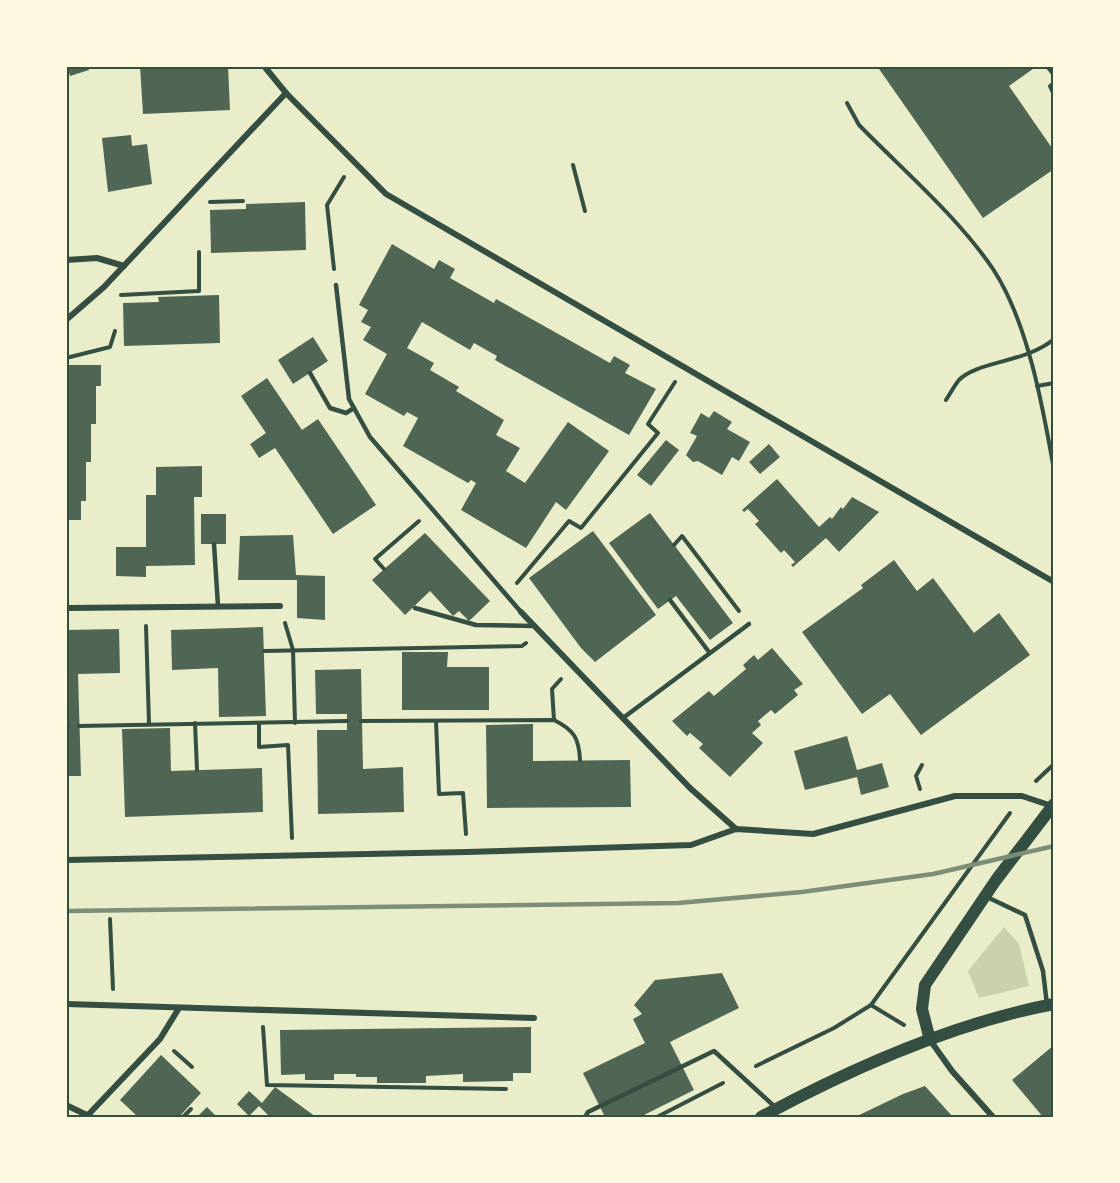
<svg xmlns="http://www.w3.org/2000/svg" width="1120" height="1183" font-family="'Playfair Display',serif">
  <rect width="100%" height="100%" fill="#e9edc9"/>
  <!-- green -->
  <path fill="#cad2ad" d="M1004,927L1019,944L1029,986L979,998L968,971Z"/>
  <!-- building -->
  <g fill="#4f6655">
    <path d="M67,66H88L89,70L70,76Z"/>
    <path d="M140,66H228L230,110L143,114Z"/>
    <path d="M877,66H1037L1009,86L1054,151V169L983,218Z"/>
    <path d="M131,135L132,146L147,144L152,184L108,192L102,138Z"/>
    <path d="M305,202L306,250L211,253L210,210L246,209V204Z"/>
    <path d="M392,244L434,269L439,260L455,269L450,278L494,303L496,299L610,363L614,356L630,365L625,373L656,389L629,435L495,360L497,356L474,343L470,350L422,322L407,348L434,363L430,370L459,387L456,391L504,420L496,435L520,448L506,471L525,483L568,422L609,451L566,510L556,502L526,548L461,510L476,483L471,480L468,483L403,446L418,418L407,412L404,416L365,394L387,354L363,340L371,327L361,322L368,310L359,305Z"/>
    <path d="M219,295L220,343L124,346L123,303L159,302L158,297Z"/>
    <path d="M313,337L328,361L293,384L278,360Z"/>
    <path d="M66,365H101V386H96V424H91V462H86V501H81V520H66Z"/>
    <path d="M267,378L302,430L318,419L376,505L333,534L275,448L259,458L250,444L266,433L241,396Z"/>
    <path d="M714,411L732,422L727,429L750,442L739,461L732,457L722,475L698,461L693,462L686,455L697,436L690,433L701,413L709,418Z"/>
    <path d="M666,440L679,450L651,486L637,475Z"/>
    <path d="M769,444L780,457L760,474L749,462Z"/>
    <path d="M202,466V497H194L195,565L146,566V577L116,576V547H146V495H156V467Z"/>
    <path d="M777,479L819,527L830,517L832,519L841,507L843,509L852,497L879,512L839,552L826,538L793,567L791,565L795,562L784,550L781,553L755,524L759,521L748,509L744,512L742,510Z"/>
    <path d="M650,513L733,623L710,640L676,596L658,609L609,543Z"/>
    <rect x="201" y="514" width="25" height="30"/>
    <path d="M593,531L656,615L595,662L581,648L529,578Z"/>
    <path d="M425,533L490,601L469,621L459,611L453,616L430,591L405,615L372,580Z"/>
    <path d="M293,535L296,575L325,576V620L297,618V580H238L240,536Z"/>
    <path d="M894,560L917,591L933,578L974,633L999,613L1030,655L921,735L890,694L862,714L802,632L863,588L861,585Z"/>
    <path d="M263,627L266,716L219,717L218,668L172,670L171,630Z"/>
    <path d="M119,629L120,673L78,674L81,776H66V630Z"/>
    <path d="M772,648L803,684L794,690L798,695L775,714L771,710L758,721L761,725L752,733L763,743L730,777L699,748L703,744L690,733L687,736L672,721L709,691L714,696L746,669L743,665L754,655L758,660Z"/>
    <path d="M402,652H448L447,667H489V710H402Z"/>
    <path d="M361,669L363,769L403,767L404,812L318,814L317,730H347V714H316L315,670Z"/>
    <path d="M533,724V761L630,760L631,807L487,808L486,725Z"/>
    <path d="M170,728L171,771L262,768L263,812L125,817L122,729Z"/>
    <path d="M847,736L857,770L882,763L889,787L861,795L857,777L805,790L794,751Z"/>
    <path d="M722,973L739,1008L670,1042L694,1090L640,1117H605L583,1073L645,1043L633,1019L642,1014L634,1005L655,980Z"/>
    <path d="M531,1027V1073H513V1081L463,1082V1074L426,1076V1083H377V1077H356V1074H334V1080H305V1074L281,1075L280,1030Z"/>
    <path d="M1054,1045V1117H1043L1012,1080Z"/>
    <path d="M161,1055L201,1093L179,1117H138L120,1100Z"/>
    <path d="M925,1086L953,1117H855L903,1094Z"/>
    <path d="M275,1087L316,1117H270L259,1106L249,1116L237,1104L249,1091L262,1103Z"/>
    <path d="M207,1107L217,1117H197Z"/>
  </g>
  <g fill="none" stroke-linecap="round" stroke-linejoin="round">
    <!-- path -->
    <g stroke="#344e41" stroke-width="4">
      <path d="M1047,66L1054,75"/>
      <path d="M1054,83L1050,86L1054,95"/>
      <path d="M847,103L859,125C904,171 957,216 993,269C1028,322 1043,408 1054,470"/>
      <path d="M573,165L585,211"/>
      <path d="M210,202L243,201"/>
      <path d="M334,269L327,205L344,177"/>
      <path d="M121,295L199,291V252"/>
      <path d="M66,358L110,347L115,331"/>
      <path d="M1037,386L1054,383"/>
      <path d="M946,400C950,394 954,386 959,380C977,361 1026,363 1054,339"/>
      <path d="M674,545L682,536L739,611"/>
      <path d="M384,569L375,559L419,521"/>
      <path d="M517,583L569,521L581,528L658,433L648,424L675,382"/>
      <path d="M285,623L293,650L295,723"/>
      <path d="M146,626L149,724"/>
      <path d="M264,651L522,646L526,643"/>
      <path d="M554,720L552,689L561,679"/>
      <path d="M361,721L554,720C574,730 579,738 580,760"/>
      <path d="M436,721L439,794L463,793L466,834"/>
      <path d="M195,723L197,770"/>
      <path d="M259,723V747L288,745L292,838"/>
      <path d="M66,726H68"/>
      <path d="M79,726L347,721"/>
      <path d="M1036,781L1054,764"/>
      <path d="M920,789L916,776L922,765"/>
      <path d="M110,919L113,989"/>
      <path d="M871,1005L904,1025"/>
      <path d="M263,1027L267,1085L506,1089"/>
      <path d="M174,1051L192,1067"/>
      <path d="M756,1066L834,1028L871,1005L1010,813"/>
      <path d="M183,1117L191,1109"/>
      <path d="M657,1117L723,1083"/>
    </g>
    <!-- service -->
    <g stroke="#344e41" stroke-width="4.5">
      <path d="M336,285L349,399L370,437L521,612"/>
      <path d="M310,373L330,408L346,413L354,408"/>
      <path d="M214,544L218,606"/>
      <path d="M670,600L709,652"/>
      <path d="M415,608L476,625L534,626"/>
      <path d="M623,718L749,624"/>
      <path d="M987,897L1025,915L1043,971L1047,1005"/>
      <path d="M585,1117L588,1112L714,1051L775,1107"/>
    </g>
    <!-- minor -->
    <g stroke="#344e41" stroke-width="6">
      <path d="M264,66L286,93L386,194L1054,582"/>
      <path d="M66,260L97,258L124,266"/>
      <path d="M66,320L104,287L286,93"/>
      <path d="M66,608L280,606"/>
      <path d="M521,612L690,788L736,829"/>
      <path d="M66,860L467,852L691,845L736,829L813,834L955,796H1022L1052,806"/>
      <path d="M66,1004L534,1018"/>
      <path d="M930,1040L952,1071L993,1117"/>
      <path d="M66,1105L91,1117"/>
      <path d="M89,1114L160,1039L179,1008"/>
    </g>
    <!-- secondary -->
    <g stroke="#344e41" stroke-width="12">
      <path d="M930,1040L922,1009L925,985L996,880L1054,804"/>
      <path d="M761,1117C852,1068 953,1023 1054,1004"/>
    </g>
    <!-- rail -->
    <path stroke="#7c8e77" stroke-width="4.5" d="M66,911L678,903L802,892L933,874L1054,846"/>
  </g>
  <!-- border -->
  <rect width="1120" height="1183" fill="none" stroke="#fefae0" stroke-width="135"/>
  <rect x="68" y="68" width="984" height="1048" fill="none" stroke="#344e41" stroke-width="2"/>
</svg>
